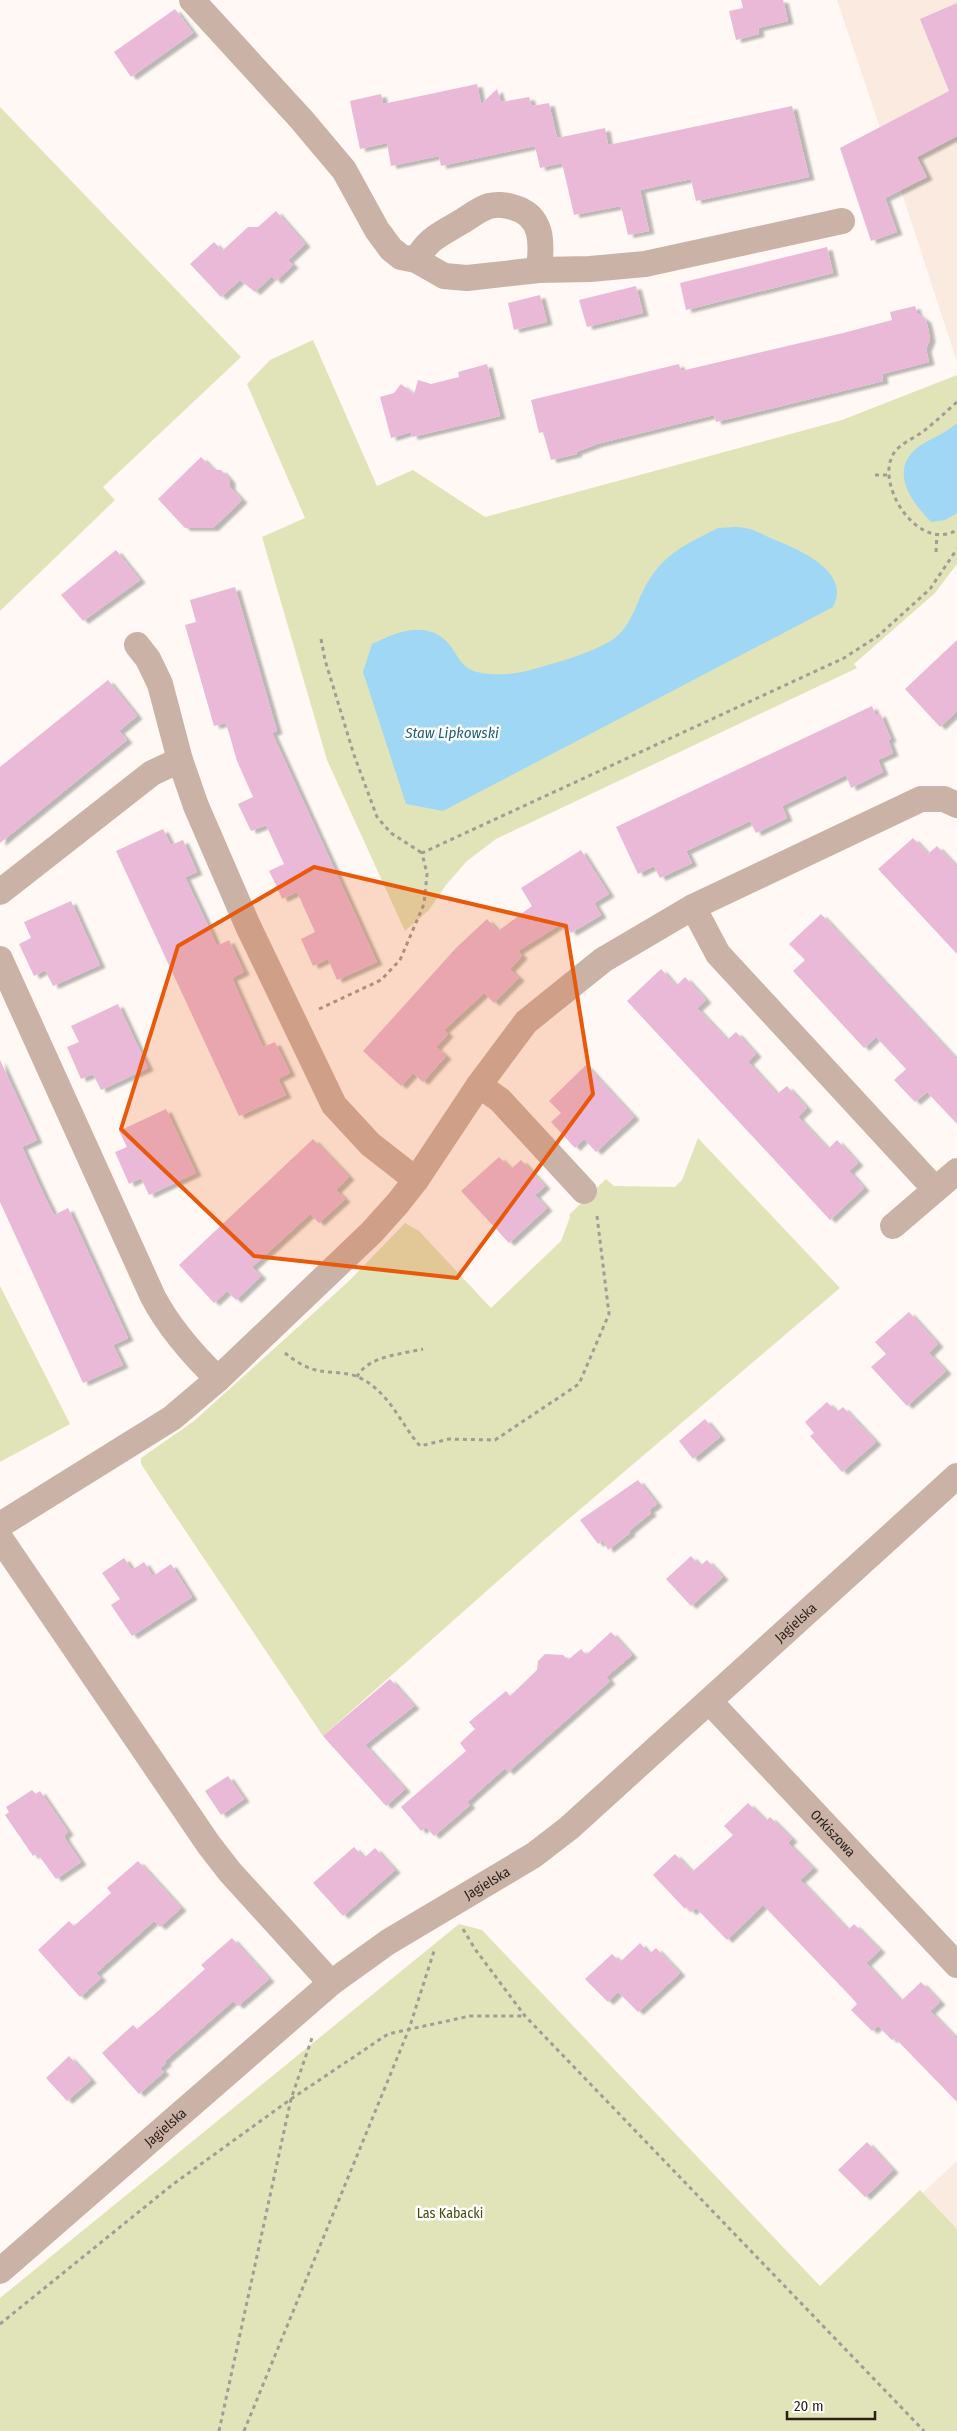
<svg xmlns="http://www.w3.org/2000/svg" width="957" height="2431" font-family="'Fira Sans Condensed',sans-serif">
  <defs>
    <filter id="shadow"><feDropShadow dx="5.5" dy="3" stdDeviation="1" flood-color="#0004"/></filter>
  </defs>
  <rect width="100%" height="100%" fill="#fff8f4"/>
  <!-- built -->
  <g fill="#faeae0">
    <path d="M837,0H957V362L902,193Z"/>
    <path d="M957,2161V2229L923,2193Z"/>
  </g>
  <!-- green -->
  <g fill="#e1e4b9">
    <path d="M0,107L241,357L103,487L115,500L0,611Z"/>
    <path d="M313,340L377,486L413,470L485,517L842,420L957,375V564L935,593L854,664L857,668L496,839L467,861L446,885L429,910L405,931L327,760L262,537L305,518L247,384L270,360Z"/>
    <path d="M698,1138L840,1288L544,1540L323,1736L158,1490L141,1464V1458L194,1421L349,1281L405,1223L419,1231L491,1308L561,1241L570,1217L569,1215L606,1179L614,1186L675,1187L682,1180Z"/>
    <path d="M0,1286L70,1424L0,1462Z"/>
    <path d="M459,1924L482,1930L820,2286L920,2190L957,2229V2431H0V2298Z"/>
  </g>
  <!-- water -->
  <g fill="#a0d7f5">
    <path d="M957,423V513L945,520L931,522C910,500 887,468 921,445C934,437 946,433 957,423Z"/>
    <path d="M718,528C727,528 737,526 745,528C754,529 765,536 773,539C799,550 852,571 833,607L443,811L406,804L363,672L372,644C395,633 424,620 446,641C453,647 457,658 464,665C476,678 514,675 530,670C553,664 592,653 612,640C630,628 635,607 644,589C662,554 685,545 718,528Z"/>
  </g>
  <!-- building -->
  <g fill="#eab9d8" filter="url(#shadow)">
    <path d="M741,0H783L788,21L758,28L759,34L736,40L729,11L743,8Z"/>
    <path d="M957,3V136L917,157L927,177L885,198L897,232L871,241L840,148L949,91L920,19Z"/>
    <path d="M175,9L193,33L131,77L114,52Z"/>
    <path d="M477,84L481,104L497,89L501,102L529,97L532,106L549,103L557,138L605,128L608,145L792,106L809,177L696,201L691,179L640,190L649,231L628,235L621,206L574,215L562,163L540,168L535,146L441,166L439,156L391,166L387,143L360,149L350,101L381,94L383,104Z"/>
    <path d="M276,211L305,244L288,260L293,265L276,281L272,276L255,292L240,280L221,297L190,264L214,242L222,251L248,227H258Z"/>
    <path d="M827,247L833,273L686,310L680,283Z"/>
    <path d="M636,286L643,313L587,327L579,300Z"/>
    <path d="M540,295L547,322L514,330L508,303Z"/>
    <path d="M915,306L917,313L926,320L928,328L930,339L926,349L929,362L882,374L883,381L716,422L714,415L597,444L576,452L577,454L551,460L543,432L539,433L531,400L679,364L681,371L843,333L892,320L890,312Z"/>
    <path d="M487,364L500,416L412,437L411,432L391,438L380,397L394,393L401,384L414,394L418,380L431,384L459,377L458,372Z"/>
    <path d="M201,457L214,470H221L230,480V487L242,500L213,528H185L158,499Z"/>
    <path d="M116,550L140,580L83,621L61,595Z"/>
    <path d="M235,587L277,731L272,733L377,962L337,980L328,959L313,966L301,939L315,932L297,892L282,899L276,885L269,871L284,864L266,825L251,831L238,804L253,797L237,761L226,723L214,726L185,625L196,622L190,600Z"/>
    <path d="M957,640V711L940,727L905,689Z"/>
    <path d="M108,680L137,716L119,731L127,740L0,843V767Z"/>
    <path d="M872,706L876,716L880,713L891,739L888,740L893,753L878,760L883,772L851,788L846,775L782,806L787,818L756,833L750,821L714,838L686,851L692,863L660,878L654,866L638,874L616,827Z"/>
    <path d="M163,829L171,845L183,840L197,872L185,877L210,930L217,946L229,940L244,972L232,978L239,994L263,1047L275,1042L290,1073L278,1079L286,1095L239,1116L116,851Z"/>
    <path d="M913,838L928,854L937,846L957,867V954L878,869Z"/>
    <path d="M581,850L609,894L594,903L601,915L571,933L564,922L518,951L522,956L510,969L519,978L494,1003L484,993L444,1030L448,1034L436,1047L446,1056L423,1082L413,1073L401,1086L363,1051L456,948L487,919L498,931L532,906L521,888Z"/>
    <path d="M71,901L100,965L53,986L45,970L34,976L19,944L31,938L24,922Z"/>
    <path d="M821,914L957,1060V1124L927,1092L915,1102L894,1080L906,1069L876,1037L864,1048L793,971L805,960L789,944Z"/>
    <path d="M661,969L676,986L685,977L706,1000L697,1008L727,1040L736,1032L756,1054L748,1062L777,1094L787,1086L807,1108L798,1117L828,1149L837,1140L858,1163L849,1171L864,1188L830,1220L627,1001Z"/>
    <path d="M118,1004L148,1068L101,1090L93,1074L81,1079L67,1047L79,1042L71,1026Z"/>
    <path d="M0,1060L37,1140L22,1147L44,1195L54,1215L68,1208L128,1338L113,1345L123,1365L83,1383L0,1202Z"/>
    <path d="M586,1065L634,1117L596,1152L584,1139L575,1148L551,1122L561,1113L549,1101Z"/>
    <path d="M166,1109L196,1173L149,1195L141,1178L129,1184L115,1152L127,1147L119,1131Z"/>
    <path d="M313,1139L349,1177L336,1190L345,1199L319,1223L310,1214L252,1267L261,1276L236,1300L227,1291L214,1303L179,1265Z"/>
    <path d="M499,1157L511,1169L521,1160L545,1186L535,1195L547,1208L509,1243L461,1191Z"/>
    <path d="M909,1312L938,1344L929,1353L946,1371L907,1406L871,1367L886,1354L875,1342Z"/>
    <path d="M827,1402L837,1412L843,1407L876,1442L842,1472L810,1436L814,1433L805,1422Z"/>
    <path d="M705,1419L720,1437L693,1459L679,1441Z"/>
    <path d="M638,1480L657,1504L649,1510L651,1513L629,1531L630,1533L608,1550L603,1540L598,1544L580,1520Z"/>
    <path d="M691,1556L700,1566L707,1560L723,1577L691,1606L666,1579Z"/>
    <path d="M124,1558L132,1570L144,1562L153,1576L171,1564L192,1597L132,1636L111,1605L120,1599L102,1573Z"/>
    <path d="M611,1632L632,1655L606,1677L610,1681L508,1772L505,1768L467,1802L470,1805L434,1836L426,1827L421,1831L401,1807L466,1751L460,1743L475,1729L469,1722L506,1691L510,1696L537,1670L538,1661L545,1654L563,1655L568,1660L581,1649L586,1655Z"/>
    <path d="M390,1679L414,1706L365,1745L405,1789L386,1806L323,1736Z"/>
    <path d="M228,1776L244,1799L221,1815L205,1791Z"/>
    <path d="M32,1790L36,1794L40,1791L68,1832L64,1836L66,1840L81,1862L56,1879L37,1853L33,1856L5,1815L9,1812L6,1807Z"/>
    <path d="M748,1803L766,1821L770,1817L792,1839L788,1843L813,1868L800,1880L848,1930L854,1924L880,1950L866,1963L901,2001L921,1982L940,2002L930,2011L957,2039V2102L895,2038L892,2040L878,2026L872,2031L851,2010L857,2004L853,1999L763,1905L727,1940L696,1908L691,1912L686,1907L685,1909L653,1875L675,1854L692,1872L733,1835L724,1826Z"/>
    <path d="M354,1847L364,1858L375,1848L395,1870L343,1916L313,1883Z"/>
    <path d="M138,1861L181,1908L160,1927L154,1921L96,1973L101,1978L80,1997L38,1950L69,1921L74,1926L92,1910L111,1893L107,1888Z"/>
    <path d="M232,1938L269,1979L238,2006L233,2001L165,2061L166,2063L160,2068L164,2072L139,2094L102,2053L133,2025L137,2029L157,2012L205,1969L201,1965Z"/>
    <path d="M640,1943L649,1954L656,1948L680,1973L638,2012L618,1992L608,2002L585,1979L612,1954L620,1962Z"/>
    <path d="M69,2056L91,2080L67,2101L46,2078Z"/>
    <path d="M867,2142L893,2170L865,2197L838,2170Z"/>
  </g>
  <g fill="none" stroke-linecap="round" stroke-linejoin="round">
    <!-- path -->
    <g stroke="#a39b95" stroke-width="3" stroke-dasharray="4 4" stroke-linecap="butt">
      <path d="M957,402C946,412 936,421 925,430C914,439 896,444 891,459C879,491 920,552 957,530"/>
      <path d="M875,475H889"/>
      <path d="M936,552L937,533"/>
      <path d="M321,639L325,660L354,755L377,817L391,833L422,853"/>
      <path d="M319,1009L381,980L400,960L424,904L427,874L422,853L844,658L878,636L930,589L957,549"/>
      <path d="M285,1353C295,1361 307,1369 320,1371C332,1373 347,1372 358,1377C389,1391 400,1423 420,1446L449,1439L495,1440L579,1384L609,1314L597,1216"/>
      <path d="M357,1377C367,1356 403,1354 423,1349"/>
      <path d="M463,1929L475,1949L525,2016L924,2431"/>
      <path d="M0,2324L172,2185L291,2099L388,2034L470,2016H524"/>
      <path d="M219,2431L291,2099L312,2038"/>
      <path d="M244,2431L409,2029L435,1948"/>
    </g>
    <!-- minor -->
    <g stroke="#cab2a7" stroke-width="26">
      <path d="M192,0L301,119L344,170L377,230L391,249L401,257L416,260L444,276L467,278L539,270L590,269L645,264L842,221"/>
      <path d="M416,260C429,238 438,236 459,223C468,218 479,209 489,206C496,204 506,205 512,207C544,215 542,244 539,270"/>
      <path d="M137,645L148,659L160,684L180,760L196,806L248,926L334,1105L370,1144L416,1180"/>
      <path d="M0,892L152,773L180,760"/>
      <path d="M693,907L718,954L935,1189"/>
      <path d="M0,959L153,1297C170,1329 192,1354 218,1379"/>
      <path d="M479,1085L500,1100L584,1191"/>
      <path d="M893,1226L957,1171"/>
      <path d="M0,1525L172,1418L218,1379L372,1232L398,1203L416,1180L479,1085L526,1022L603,960L693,907L921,799H944L957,805"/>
      <path d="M0,1538L209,1845L230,1872L331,1983"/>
      <path id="s1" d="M710,1702L957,1965"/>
      <path id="s2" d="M0,2271L331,1983L388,1942L534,1855L569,1828L957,1476"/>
    </g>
  </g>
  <!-- marked area -->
  <path fill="#e8590c" fill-opacity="0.2" stroke="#e8590c" stroke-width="4" stroke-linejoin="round" d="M314,867L566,926L593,1094L457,1278L254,1256L121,1129L178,946Z"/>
  <g text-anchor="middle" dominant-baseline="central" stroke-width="5" stroke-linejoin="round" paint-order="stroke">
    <!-- street labels -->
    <g font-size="14" fill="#2a1f17" stroke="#fff">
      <text stroke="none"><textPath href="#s2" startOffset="1029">Jagielska</textPath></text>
      <text stroke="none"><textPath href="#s1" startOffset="180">Orkiszowa</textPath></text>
      <text stroke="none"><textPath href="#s2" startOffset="624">Jagielska</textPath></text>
      <text stroke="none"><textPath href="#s2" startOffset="219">Jagielska</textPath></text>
    </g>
    <!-- park labels -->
    <g font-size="14" fill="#4b4c0f" stroke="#fff">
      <text x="450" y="2213">Las Kabacki</text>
    </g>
    <!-- water labels -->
    <g font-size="15" font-style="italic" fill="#1c5e7b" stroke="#fff">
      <text x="452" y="733">Staw Lipkowski</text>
    </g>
  </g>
  <!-- scale -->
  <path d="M787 2411v8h88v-8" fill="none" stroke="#2a1f17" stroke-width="2.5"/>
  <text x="794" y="2411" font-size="15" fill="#2a1f17" stroke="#ffffff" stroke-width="4" paint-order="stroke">20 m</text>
</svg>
